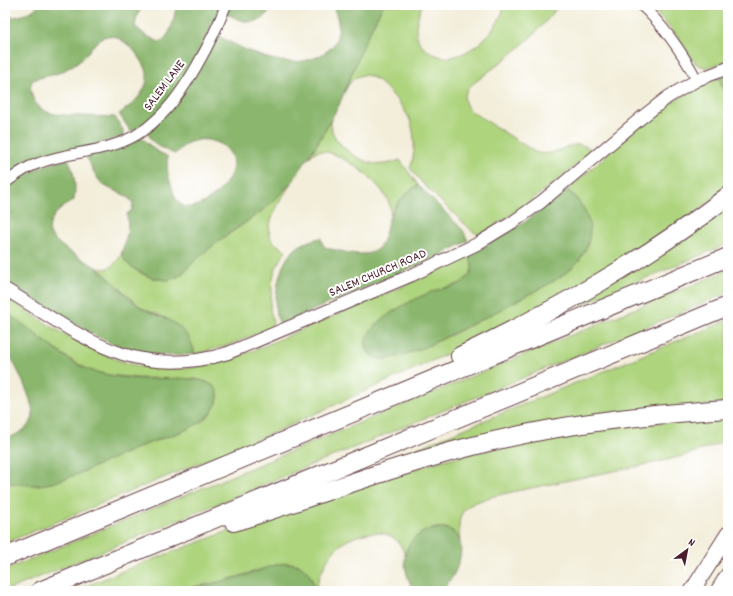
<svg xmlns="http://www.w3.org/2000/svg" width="733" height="596" font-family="Dekko,sans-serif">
  <rect width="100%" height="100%" fill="#fff"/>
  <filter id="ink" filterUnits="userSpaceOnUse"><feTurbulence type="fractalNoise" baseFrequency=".025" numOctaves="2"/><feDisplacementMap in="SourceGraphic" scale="8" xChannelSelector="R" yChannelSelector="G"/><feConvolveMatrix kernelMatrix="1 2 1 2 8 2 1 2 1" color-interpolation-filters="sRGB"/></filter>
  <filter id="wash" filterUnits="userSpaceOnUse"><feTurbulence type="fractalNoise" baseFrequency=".012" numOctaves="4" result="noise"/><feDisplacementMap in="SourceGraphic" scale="16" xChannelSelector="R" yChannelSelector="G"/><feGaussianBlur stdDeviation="0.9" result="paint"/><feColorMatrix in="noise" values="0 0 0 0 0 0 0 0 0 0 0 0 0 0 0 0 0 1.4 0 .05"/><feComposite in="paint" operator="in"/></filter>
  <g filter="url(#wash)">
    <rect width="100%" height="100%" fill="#f3eeda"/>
    <!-- green -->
    <g fill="#aed47e" stroke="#7c7a54">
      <path d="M383,5H422C414,25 411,44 434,54C440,57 446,58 452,57C474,53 501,27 504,5H559C536,38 502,61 470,86C463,96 462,102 471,111L535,152C559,160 571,133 593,151C556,182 520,211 479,235L471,230L424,185L410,168C416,154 415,133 410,120C405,108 379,75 365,75C355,75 349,83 345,91L366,39Z"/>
      <path d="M649,5H728V61L706,68L695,63L678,37Z"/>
      <path d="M719,78L724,92L728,100V188L659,239L500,330L275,432L5,543V483L38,485L50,483L78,474L144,445L186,430L199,422L209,414L217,403L218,396L217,393L207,382L196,379L138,378L108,375L89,370L69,359L5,312V297C47,323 90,355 139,366C159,370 181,370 202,366C236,361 269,343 301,330C357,306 414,283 469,256C473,264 474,271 467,278C459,287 447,286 437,290C419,297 375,319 367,337C365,340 366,345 367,348C369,355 374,358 380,359C390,360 401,355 410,352C448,339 484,318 519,299C534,291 550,284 564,274C570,270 575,265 580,260L576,197L567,190C614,150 660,100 719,78Z"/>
      <path d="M332,119C325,139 358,162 376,164C385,165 392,163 400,160L418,185C406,192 397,203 390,215C397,192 340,149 319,151C315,152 312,154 309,158Z"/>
      <path d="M293,181C285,192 265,223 270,236C272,243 281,247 286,251L276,268L273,277L270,309L273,322L271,328L226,346L194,354V349L168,319L142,308L96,267C108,273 118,263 122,252C125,270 158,285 175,278C185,274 193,261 202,254C233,230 267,211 293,181Z"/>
      <path d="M728,201V244L581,305L579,300Z"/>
      <path d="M728,270V293L125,542L5,591V570Z"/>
      <path d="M728,320V402L374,466Z"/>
      <path d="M728,417V439C699,454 666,460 635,467C602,473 570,480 537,487C521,490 475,498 465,509C457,518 459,530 460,541C450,514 407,532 405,556C397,522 354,530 335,550C325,562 319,576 315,591C310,570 303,560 279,564C242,575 205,589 166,591C136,593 105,591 74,591L135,566L253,522L443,460L578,430Z"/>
    </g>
    <!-- forest -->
    <g fill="#8ab66d" stroke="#6a6a4c">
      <path d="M39,5H144L137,15L135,26L145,35L159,42C173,36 173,17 177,5H221C202,48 174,109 131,132L119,114C132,105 149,91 147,73C145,60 122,33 107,36C97,38 91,49 85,56C80,60 75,64 70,67C56,76 48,75 33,80C30,84 30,89 32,95C34,102 38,107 45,111C57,117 100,116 115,117L123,130V136L5,178V17C18,18 30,14 39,5Z"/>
      <path d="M230,5H276C257,25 252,26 227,14Z"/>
      <path d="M331,5H383L366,39L339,105L324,132L293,181L266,208L221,239L198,258L178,277L169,280L159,279L150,277L133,268L125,261L122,252L128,231L127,214L132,210L133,203C126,193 115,192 105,186C97,181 90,164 86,156L141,137L155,150L168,157C166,169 168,176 172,187C174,193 175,201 182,205C199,216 245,177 230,153C221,139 200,136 186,144C182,147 178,151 175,154C165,150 150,144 148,132L217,35C248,52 287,73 321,55C329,50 335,46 337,37C340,26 338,14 331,5Z"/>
      <path d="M728,75V100L724,92L719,78Z"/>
      <path d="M68,159C75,172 76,186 74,200C62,207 46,218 50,234C62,251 86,259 102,272C116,283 127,298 143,309C149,312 156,314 162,317C178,323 193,336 194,354C176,356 158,356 140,352C111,346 87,331 62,316C43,305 24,293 5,282V189C27,172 41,166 68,159Z"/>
      <path d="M418,185L463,230L468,241L434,258L281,324C274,316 275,307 276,297C280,266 287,244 321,238C322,247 327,249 336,250C346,252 359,256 370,253C387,248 384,227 391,214C397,202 407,192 418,185Z"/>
      <path d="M567,190C590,208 598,234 580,259C567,277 537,290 518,300C496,312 473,324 450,335C432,344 412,354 391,358C384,359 374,360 369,353C351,328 414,299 431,292C443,287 458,288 467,278C474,271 473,264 469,256L525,222Z"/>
      <path d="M5,312C18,321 30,329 42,339C57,350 72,364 90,370C107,376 126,378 144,379C159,380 228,370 217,402C208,427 175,433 154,441C132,450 110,460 87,470C72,476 55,484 38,485C27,486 16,483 5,483V439C15,436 27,430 32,420C38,405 12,361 6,346C3,339 5,321 5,312Z"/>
      <path d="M441,528C463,529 464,551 457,567C454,576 448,584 441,591H414C397,561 403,531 441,528Z"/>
      <path d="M286,563C303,564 314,574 314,591H167C192,588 218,583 242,576C257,572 271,565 286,563Z"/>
    </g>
  </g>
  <g filter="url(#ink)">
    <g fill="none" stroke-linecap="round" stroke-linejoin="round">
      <defs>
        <g id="minor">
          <path d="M641,5C665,27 682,52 697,80"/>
          <path d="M5,183C16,175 26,167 39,163C62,154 87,153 110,146C128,141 144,132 157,119C184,95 213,39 226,5"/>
        </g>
        <path id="tertiary" d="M5,289C81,335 133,382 228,353L412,275L477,244L513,222L541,202L641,118L668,97L697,80L728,68"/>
        <g id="primary">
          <path d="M692,591L728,534"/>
          <path d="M718,591L728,575"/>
        </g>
        <g id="motorway">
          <path d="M460,356C556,310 644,261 728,196"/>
          <path d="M234,522C311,498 387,468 465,448C551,425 640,415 728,409"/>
          <path d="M5,557L728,257"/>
          <path d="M40,591L728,306"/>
        </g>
      </defs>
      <!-- minor casing -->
      <use href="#minor" stroke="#633e45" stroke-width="12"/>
      <!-- tertiary casing -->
      <use href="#tertiary" stroke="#633e45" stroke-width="14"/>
      <!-- primary casing -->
      <use href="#primary" stroke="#633e45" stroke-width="17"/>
      <!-- motorway casing -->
      <use href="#motorway" stroke="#633e45" stroke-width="20"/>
      <!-- minor -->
      <use href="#minor" stroke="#fff" stroke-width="10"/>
      <!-- tertiary -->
      <use href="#tertiary" stroke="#fff" stroke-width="12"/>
      <!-- primary -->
      <use href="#primary" stroke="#fff" stroke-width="15"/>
      <!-- motorway -->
      <use href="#motorway" stroke="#fff" stroke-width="18"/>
    </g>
  </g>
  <g text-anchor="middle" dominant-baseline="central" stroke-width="4" stroke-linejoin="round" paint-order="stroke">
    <!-- street labels -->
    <g font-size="13" fill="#4a1f2b" stroke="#fff">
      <text transform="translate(165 86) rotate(-53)">SALEM LANE</text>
      <text transform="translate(378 274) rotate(-23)">SALEM CHURCH ROAD</text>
    </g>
  </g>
  <!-- margin -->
  <rect width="733" height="596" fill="none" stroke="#fff" stroke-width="20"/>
  <!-- north arrow -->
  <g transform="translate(687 550) rotate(32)" stroke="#ffffff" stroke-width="3" paint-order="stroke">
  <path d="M0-3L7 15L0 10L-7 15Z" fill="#4a1f2b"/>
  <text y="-6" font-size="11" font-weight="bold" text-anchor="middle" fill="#4a1f2b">N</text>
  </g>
</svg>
